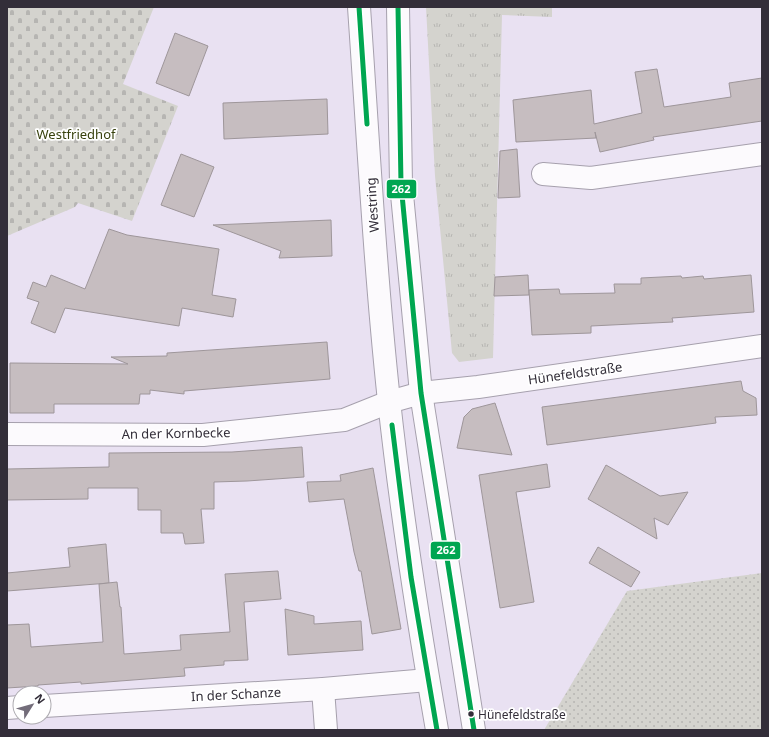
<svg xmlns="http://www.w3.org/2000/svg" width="769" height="737" font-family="'Noto Sans',sans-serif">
  <defs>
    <pattern id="grass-dots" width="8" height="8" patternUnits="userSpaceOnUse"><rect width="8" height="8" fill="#d4d3ce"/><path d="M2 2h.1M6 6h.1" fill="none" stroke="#b6b5b2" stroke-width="1.8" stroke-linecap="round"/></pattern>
    <pattern id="cemetery-stones" width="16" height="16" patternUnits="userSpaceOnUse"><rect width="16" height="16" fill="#d4d3ce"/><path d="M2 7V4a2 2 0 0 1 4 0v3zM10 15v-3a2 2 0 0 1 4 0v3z" fill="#b6b5b2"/></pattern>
    <pattern id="park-tufts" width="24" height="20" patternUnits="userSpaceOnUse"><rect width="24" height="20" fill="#d4d3ce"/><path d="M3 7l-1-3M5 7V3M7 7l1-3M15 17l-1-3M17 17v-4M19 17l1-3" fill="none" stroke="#b6b5b2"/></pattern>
  </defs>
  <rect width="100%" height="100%" fill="#e9e1f2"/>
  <!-- grass -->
  <path fill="url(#grass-dots)" d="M762,573V730H544L627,591Z"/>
  <!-- cemetery -->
  <path fill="url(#cemetery-stones)" d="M7,7H154L123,84L178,106L132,221L78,203L75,207L7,236Z"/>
  <!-- park -->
  <path fill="url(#park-tufts)" d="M426,7H552V17L502,15L493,358L459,362L452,353L435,176Z"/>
  <!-- building -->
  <g fill="#c6bdc0" stroke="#9e969a">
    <path d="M175,33L208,46L189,96L156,83Z"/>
    <path d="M657,69L664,107L731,97L729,83L762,78V121L653,137L654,140L600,152L595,132L596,138L516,142L513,100L591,90L594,124L642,113L635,72Z"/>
    <path d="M327,99L328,134L224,139L223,103Z"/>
    <path d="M517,149L520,197L498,198L500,151Z"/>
    <path d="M181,154L214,167L194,217L161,205Z"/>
    <path d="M331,220L332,256L279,258L281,251L213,225Z"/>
    <path d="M109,229L127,235L219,249L212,295L236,299L233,317L182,308L179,326L65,308L55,333L31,323L39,302L27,298L33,282L46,287L51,275L85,289Z"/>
    <path d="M528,275L529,295L494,296L495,277Z"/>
    <path d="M751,275L754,312L672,318L673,322L591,326V333L532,335L529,290L559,289L560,294L615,293L614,284H641V278L681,276L682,278L703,276L704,279Z"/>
    <path d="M327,342L330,379L184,391V394L150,390V394H140L139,404H54V413H10V363L128,364L111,357L167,356V353Z"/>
    <path d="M741,381L743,391L756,398L757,415L715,417L716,423L547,445L542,407Z"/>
    <path d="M495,403L512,455L457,448L464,417L472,409Z"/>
    <path d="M302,447L304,477L247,481L214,482V509H201L204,543L185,544L183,533H161V510H138V488H88V499L7,500V469L109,467V453L232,452Z"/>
    <path d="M547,464L550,487L516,492L534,602L500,608L479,475Z"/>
    <path d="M606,465L660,496L688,492L668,525L654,518L657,539L588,499Z"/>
    <path d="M373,468L401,629L372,634L361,571H359L354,552L344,499L309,502L307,482L341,481L340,475Z"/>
    <path d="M106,544L109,583L7,591V573L70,567L68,548Z"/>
    <path d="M598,547L640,572L631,587L589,563Z"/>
    <path d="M278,571L281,599L244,602L248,660L224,661V665L184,668L185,676L81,684V682L38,685V686L7,688V625L29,624L31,647L103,642L99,584L117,582L120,607H121L124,654L181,650L180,635L230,632L225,574Z"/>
    <path d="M285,609L314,616V624L361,621L363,650L288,655Z"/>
  </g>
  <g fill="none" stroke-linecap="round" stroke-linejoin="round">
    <defs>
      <g id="street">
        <path d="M543,174L591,178L762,154"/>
        <path d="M7,434L203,435L344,420L389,402L421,393L478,387L762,346"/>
        <path d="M323,689L326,730"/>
        <path d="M44,706L323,689L428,680"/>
        <path d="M7,708L20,707"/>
      </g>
      <g id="secondary">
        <path d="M359,7C368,138 375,270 389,401C401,511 418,621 437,730"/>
        <path d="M398,7L401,184L421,393L474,730"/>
      </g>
    </defs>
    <!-- street casing -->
    <use href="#street" stroke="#a6a0ad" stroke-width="24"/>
    <!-- secondary casing -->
    <use href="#secondary" stroke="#a6a0ad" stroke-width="24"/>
    <!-- street -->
    <use href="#street" stroke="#fcfafd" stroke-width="22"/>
    <!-- secondary -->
    <use href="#secondary" stroke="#fcfafd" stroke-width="22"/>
    <defs>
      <g id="bus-1">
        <path d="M359,7L367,124"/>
        <path d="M398,7L401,184L421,393L474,730"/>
        <path d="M392,425L411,577L437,730"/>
      </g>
    </defs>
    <!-- bus-1 casing -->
    <use href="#bus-1" stroke="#fff" stroke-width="8"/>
    <!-- bus-1 -->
    <use href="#bus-1" stroke="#00a651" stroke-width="5"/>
  </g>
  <!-- markers -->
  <circle fill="#332e39" stroke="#fff" stroke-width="1.5" cx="471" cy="714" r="3.5"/>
  <g text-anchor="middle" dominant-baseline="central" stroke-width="3.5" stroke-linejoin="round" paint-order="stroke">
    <!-- bus labels -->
    <g font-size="12" fill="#332e39" stroke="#fff" text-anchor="start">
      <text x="478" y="714">Hünefeldstraße</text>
    </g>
    <!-- park labels -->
    <g font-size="13" fill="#37410d" stroke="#fff">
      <text x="76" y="134">Westfriedhof</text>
    </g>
    <!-- street labels -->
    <g font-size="13" fill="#332e39" stroke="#fff">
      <text transform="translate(372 205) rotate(-94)">Westring</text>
      <text transform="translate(575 373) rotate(-8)">Hünefeldstraße</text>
      <text transform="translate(176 433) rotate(-1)">An der Kornbecke</text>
      <text transform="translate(236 694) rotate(-3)">In der Schanze</text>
    </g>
  </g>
  <g stroke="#fff" stroke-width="1.5">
    <rect x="386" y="179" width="31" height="20" rx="4" fill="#00a651"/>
    <rect x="430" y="541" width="31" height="19" rx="4" fill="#00a651"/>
  </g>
  <g font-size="11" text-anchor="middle" font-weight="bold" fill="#fff">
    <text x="401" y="193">262</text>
    <text x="446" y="554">262</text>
  </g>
  <!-- border -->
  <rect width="769" height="737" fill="none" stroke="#332e39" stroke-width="16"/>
  <!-- north arrow -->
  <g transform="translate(32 705) rotate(53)"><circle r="19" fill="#ffffff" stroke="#adabb0"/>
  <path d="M0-3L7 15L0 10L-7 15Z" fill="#736d7a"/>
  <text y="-6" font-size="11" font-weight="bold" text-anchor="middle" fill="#332e39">N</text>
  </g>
</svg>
